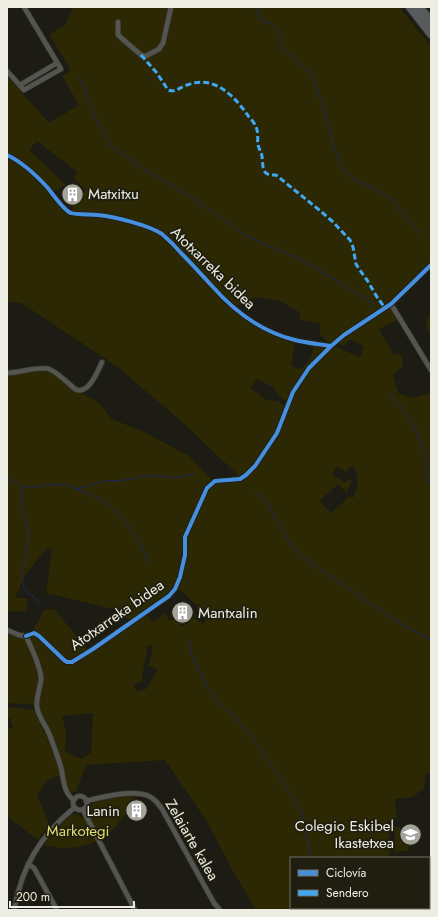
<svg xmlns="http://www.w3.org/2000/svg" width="438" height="917" font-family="Jost,sans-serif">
  <rect width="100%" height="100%" fill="#1c1b14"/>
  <!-- green -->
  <g fill="#2b2803" fill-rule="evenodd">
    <path d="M73,7H399L431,46V261L422,272L390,303L334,342L328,343L320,334V323L300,320L299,312L280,301L256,297L236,306L215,286L170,237L160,230L125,217L112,214L71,211L75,202L86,190L74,179L77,172L37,141L29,150L66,185L54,191L18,158L7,152V76L49,123L79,105L62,76L71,70L49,34L65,25Z"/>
    <path d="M7,157L22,165L43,186L50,195L69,215L99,217L124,222L145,228L160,234L169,242L213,288L260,328L276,336L295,342L291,366L301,369L310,360L314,345L328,347L307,368L287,402L278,395L273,387L257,379L251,388L267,400L278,401L285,406C284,411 282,416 280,421C273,437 254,467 239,476L181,421L122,371L106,359L21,303L7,302Z"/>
    <path d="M390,307L398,320L379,329L393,354L402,355L403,366L393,375L398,393L413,398L431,393V774L426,773L424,788L413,797L395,799L397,818L387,821L391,849L388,858H291V908H398L396,910H256L230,866L208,823L165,760L86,765L76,792H71L67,789L61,762L51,733L40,710L38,703L43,674L42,667L30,640V637L44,610L54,609L90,652L146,614L153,622L165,613L169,621L175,618L182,627L194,618L203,624L208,616L178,588L187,558V539L208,489L216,482L238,480L248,475L279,431L295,392L310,370L334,346L360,357L364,346L351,340L343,346L337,343L349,334ZM353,465C360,479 359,484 353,498L350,496L331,513L320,501L338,484L347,493L352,480L350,478L345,483L332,474L337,467L346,472ZM148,645H152V654L148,665L158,670L146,689L136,692L134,684L144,681L142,677ZM93,713L91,752L82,759L65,752L66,730L62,716Z"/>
    <path d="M431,316V333L428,330L426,323L428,317Z"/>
    <path d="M43,371L54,374L76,392L81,393L97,401L112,419L144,432L189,456L212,480L204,487L184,536L180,564L174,586L164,596L131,621L113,609L46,593L52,550L47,548L26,574L15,598H28L26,610L19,612L7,611V375Z"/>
    <path d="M7,632L25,639L39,674V681L34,705L12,703L7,704Z"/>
    <path d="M7,707H11L34,710L48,740L57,762L61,775L47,780L37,795L49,825L38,840L7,816V730L13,727L10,718H7Z"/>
    <path d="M135,796C122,827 98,849 63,848C57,848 50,846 44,845C49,839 67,815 74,814C78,814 81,816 84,818L90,814L92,804L95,802L118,797Z"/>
    <path d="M395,827H408V851L395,852Z"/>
  </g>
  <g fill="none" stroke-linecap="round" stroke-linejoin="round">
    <!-- stream -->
    <g stroke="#1e275b" stroke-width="1">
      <path d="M256,7L257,12L262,21L272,24L279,31L282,48L298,63L311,72L316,86L329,125L332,141L341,167L353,178L374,188L390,198L419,233"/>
      <path d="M78,77L84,86L96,119L112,147L144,169L181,191L216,214L246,236L302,260L344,285L374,304"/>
      <path d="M389,394C405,409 417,429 424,450C426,457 426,465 427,472C427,477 429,482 431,487"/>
      <path d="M7,477L23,487H36L52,484L67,485L90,494L106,502L120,515L132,531L140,543L150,565"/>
      <path d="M23,488L21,499L23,511L29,533L22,580L24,588L29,594L34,597L40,604"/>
      <path d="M77,489L105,481L126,480L145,476H161L174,478L187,476L194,473"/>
      <path d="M255,491L267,503L291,545L305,559L361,597L393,619L431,640"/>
      <path d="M188,640L192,655L207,687L220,704L237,719L253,739L285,785L303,815L311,858"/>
      <path d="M362,908L364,910"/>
    </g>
    <defs>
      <g id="minor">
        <path d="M118,22V35L141,55L146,56L159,49L163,43L171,7"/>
        <path d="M7,71L24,90L61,69L24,7"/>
        <path d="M20,85L57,63"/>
        <path d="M7,155C22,162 35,174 47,187C52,193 64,211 71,213C76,215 92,214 98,215C116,217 148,225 162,234C169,240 175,246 181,253C192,264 202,275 212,286C234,311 262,332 295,340C306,343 319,344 331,346"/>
        <path d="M391,304L431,370"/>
        <path d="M7,373C18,373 39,366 49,369C57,372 68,383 75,389C88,396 98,371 102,362"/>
        <path d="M7,630L19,635L26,636"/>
        <path d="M26,636L34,633L39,636L64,660L67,662H72L93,649L169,596L175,589L180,577L185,555V537L207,488L215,481L240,479L246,475L255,466L277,433L293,392L309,368L331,346L344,335L391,304L431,265"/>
        <path d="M26,636C31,647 42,669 41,680C40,689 36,697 37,707C38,715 43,722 47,729C52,740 56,752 60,764C64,776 62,792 74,800"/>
        <circle cx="80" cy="803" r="7"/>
        <path d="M86,801C103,797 130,790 146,795C153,797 158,803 162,809L214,903L220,910"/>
        <path d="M83,810L135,910"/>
        <path d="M28,864L34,868L57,910"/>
        <path d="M14,910C22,866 40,836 74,808"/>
        <path d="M400,910L402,908"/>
      </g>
      <g id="motorway">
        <path d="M410,7L431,34"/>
        <path d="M419,7L431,21"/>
      </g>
    </defs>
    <!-- minor casing -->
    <use href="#minor" stroke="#383732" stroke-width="6"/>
    <!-- motorway casing -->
    <use href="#motorway" stroke="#383732" stroke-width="10"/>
    <!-- minor -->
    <use href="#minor" stroke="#555550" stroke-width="4.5"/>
    <!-- motorway -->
    <use href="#motorway" stroke="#585b5c" stroke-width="8"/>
    <!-- quiet -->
    <path stroke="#3fa9f5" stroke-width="3" stroke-dasharray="6 3" stroke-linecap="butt" d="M141,55L157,73L168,90C175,93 180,87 187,85C215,74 235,97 249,117C252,120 255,124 256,127C259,133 257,140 258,145C259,149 262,153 262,157C263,162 262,168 265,172C267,175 272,175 276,175L318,209L332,221L350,240L353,247L356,264L359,269L367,280L377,297L385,308"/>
    <defs>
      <g id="cycleway">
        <path d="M7,155C22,162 35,174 47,187C52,193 64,211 71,213C76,215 92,214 98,215C116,217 148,225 162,234C169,240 175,246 181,253C192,264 202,275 212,286C234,311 262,332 295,340C306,343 319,344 331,346"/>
        <path d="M26,636L34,633L39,636L64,660L67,662H72L93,649L169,596L175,589L180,577L185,555V537L207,488L215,481L240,479L246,475L255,466L277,433L293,392L309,368L331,346L344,335L391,304L431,265"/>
      </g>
    </defs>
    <!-- cycleway casing -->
    <use href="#cycleway" stroke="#1f1e10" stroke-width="6"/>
    <!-- cycleway -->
    <use href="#cycleway" stroke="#468fdf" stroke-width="4"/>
  </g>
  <!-- icons -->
  <defs>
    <symbol id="building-disc" viewBox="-11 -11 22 22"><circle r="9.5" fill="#a4a49b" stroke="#1f1e10"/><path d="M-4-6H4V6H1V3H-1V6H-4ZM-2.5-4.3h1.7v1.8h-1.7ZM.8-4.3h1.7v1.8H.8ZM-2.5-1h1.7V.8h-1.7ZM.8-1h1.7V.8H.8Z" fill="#fff"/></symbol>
    <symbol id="school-disc" viewBox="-11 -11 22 22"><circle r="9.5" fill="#a4a49b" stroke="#1f1e10"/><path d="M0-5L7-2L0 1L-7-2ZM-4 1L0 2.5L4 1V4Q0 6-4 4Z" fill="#fff"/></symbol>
  </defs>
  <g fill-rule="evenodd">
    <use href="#building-disc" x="60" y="182" width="25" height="25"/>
    <use href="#building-disc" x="170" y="600" width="25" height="25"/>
    <use href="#building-disc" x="124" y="798" width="25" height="25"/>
    <use href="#school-disc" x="398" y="822" width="25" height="25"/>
  </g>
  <g text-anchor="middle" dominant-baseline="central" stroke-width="3.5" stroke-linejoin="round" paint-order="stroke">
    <!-- poi labels -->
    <g font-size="15" fill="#edede3" stroke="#1f1e10" text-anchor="start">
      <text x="88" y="194">Matxitxu</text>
      <text x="198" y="613">Mantxalin</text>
      <text x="120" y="811" text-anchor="end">Lanin</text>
      <text x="394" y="826" text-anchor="end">Colegio Eskibel<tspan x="394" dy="17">Ikastetxea</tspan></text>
    </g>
    <!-- street labels -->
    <g font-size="15" fill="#edede3" stroke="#1f1e10">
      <text transform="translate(213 268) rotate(44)">Atotxarreka bidea</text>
      <text transform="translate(117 615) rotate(-35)">Atotxarreka bidea</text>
      <text transform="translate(192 840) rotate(60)">Zelaiarte kalea</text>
    </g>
    <!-- park labels -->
    <g font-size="15" fill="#e2db6e" stroke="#1f1e10">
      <text x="78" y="831">Markotegi</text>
    </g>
  </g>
  <!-- border -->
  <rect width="438" height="917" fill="none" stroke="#edede3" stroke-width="16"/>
  <!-- legend -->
  <rect x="290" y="857" width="140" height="52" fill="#1f1e10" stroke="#717164"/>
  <rect x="298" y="870" width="20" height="6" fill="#468fdf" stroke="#717164"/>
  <text x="326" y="877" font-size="12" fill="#edede3">Ciclovía</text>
  <rect x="298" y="890" width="20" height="6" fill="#3fa9f5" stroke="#717164"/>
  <text x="326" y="897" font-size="12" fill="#edede3">Sendero</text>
  <!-- scale -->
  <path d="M10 901v6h124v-6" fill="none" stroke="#edede3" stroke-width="2"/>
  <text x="16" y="901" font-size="12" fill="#edede3" stroke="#1f1e10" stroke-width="3" paint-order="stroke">200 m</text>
</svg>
